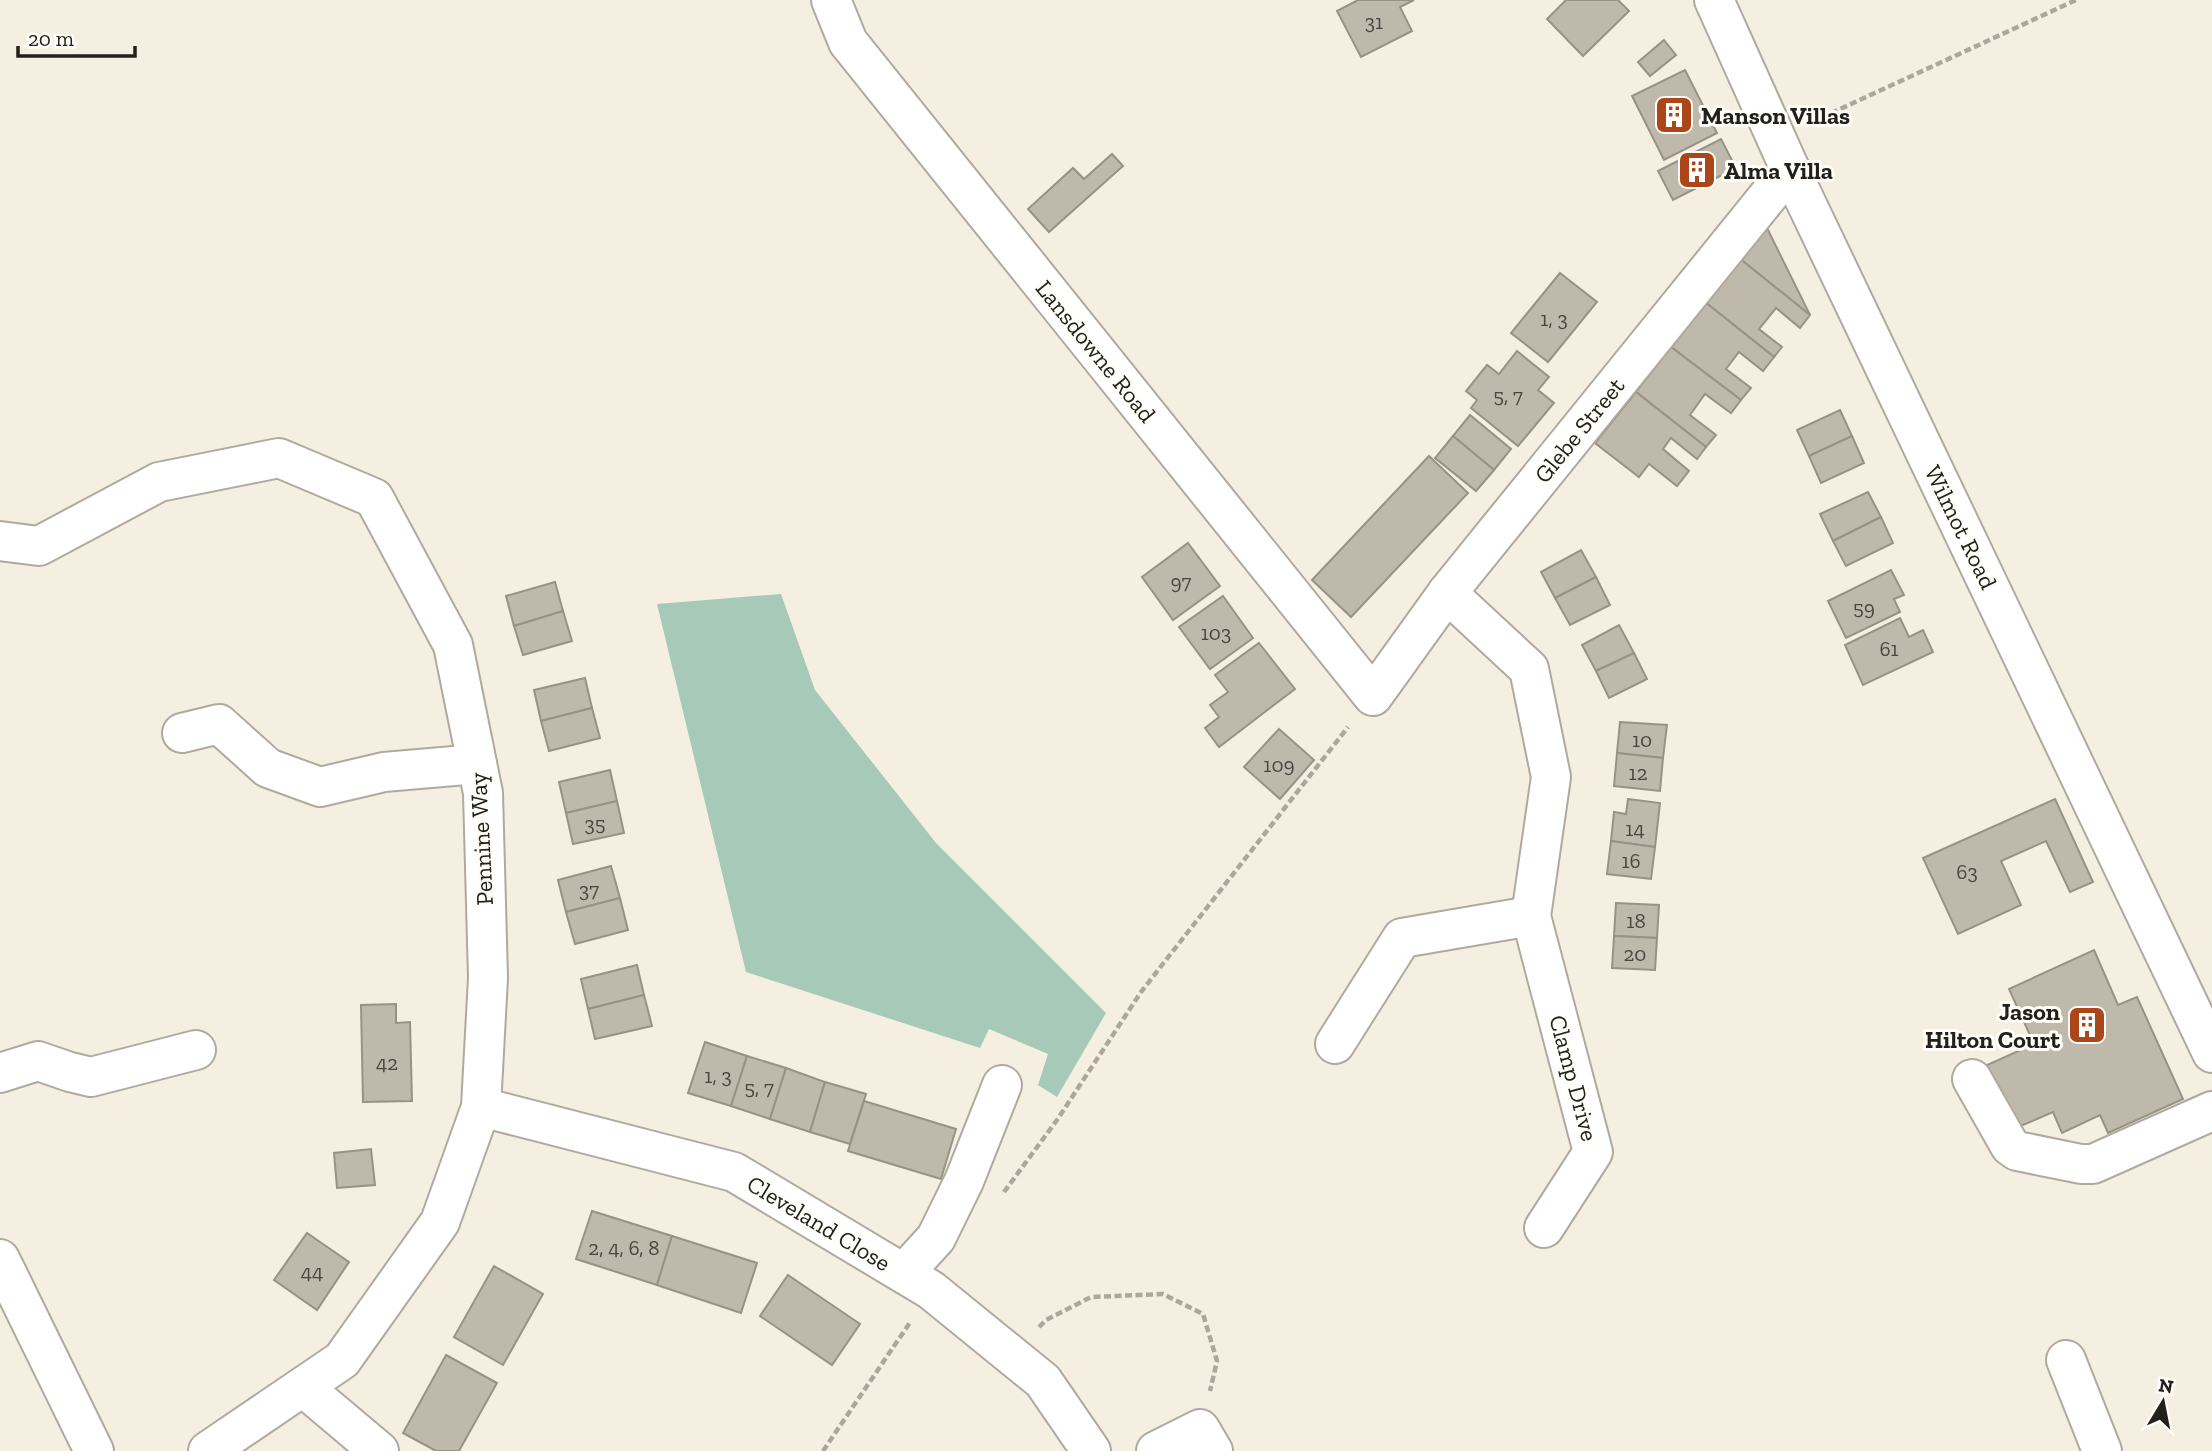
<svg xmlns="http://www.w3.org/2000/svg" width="2212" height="1451" font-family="'Zilla Slab',serif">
  <rect width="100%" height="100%" fill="#f5efe2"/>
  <!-- green -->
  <path fill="#a6cab7" d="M781,594L815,690L936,843L1106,1013L1057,1097L1038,1085L1048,1054L989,1029L980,1048L746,972L657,604Z"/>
  <!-- building -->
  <g fill="#bfb9ac" stroke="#989286" stroke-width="2">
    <path d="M1358,0H1414L1400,7L1412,31L1361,57L1337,11Z"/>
    <path d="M1566,0H1618L1629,11L1583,56L1547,19Z"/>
    <path d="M1664,40L1676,55L1650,76L1638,62Z"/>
    <path d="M1685,70L1717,133L1664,160L1632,96Z"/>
    <path d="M1721,139L1736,168L1673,200L1658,171Z"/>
    <path d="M1112,154L1123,166L1049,232L1028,209L1073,168L1084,179Z"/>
    <path d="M1766,226L1810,315L1739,258Z"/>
    <path d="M1739,258L1810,315L1800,328L1776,308L1759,329L1782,347L1774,357L1705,302Z"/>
    <path d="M1560,273L1597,302L1548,362L1511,333Z"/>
    <path d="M1705,302L1774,357L1763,371L1739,352L1726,369L1751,388L1741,400L1671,347Z"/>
    <path d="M1671,347L1741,400L1731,413L1705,394L1690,415L1716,435L1706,447L1636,392Z"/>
    <path d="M1517,351L1549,377L1538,390L1554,403L1518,446L1471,408L1477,400L1466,391L1487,365L1499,374Z"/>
    <path d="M1636,392L1706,447L1697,459L1671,438L1663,449L1689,471L1677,486L1649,464L1639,477L1595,443Z"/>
    <path d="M1840,410L1852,436L1809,456L1797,430Z"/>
    <path d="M1470,415L1511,449L1494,470L1453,436Z"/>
    <path d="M1453,436L1494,470L1476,491L1435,458Z"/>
    <path d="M1852,436L1864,463L1821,483L1809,456Z"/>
    <path d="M1429,456L1468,493L1351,617L1312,580Z"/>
    <path d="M1868,492L1881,517L1833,541L1820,514Z"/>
    <path d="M1881,517L1893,543L1846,566L1833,541Z"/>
    <path d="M1188,543L1220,586L1173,620L1142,577Z"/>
    <path d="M1581,550L1596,577L1555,598L1541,572Z"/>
    <path d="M1891,570L1904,595L1894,599L1900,612L1846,638L1828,601Z"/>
    <path d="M1596,577L1610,605L1570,625L1555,598Z"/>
    <path d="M555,582L563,611L514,626L506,596Z"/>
    <path d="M1223,596L1253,638L1210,669L1179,627Z"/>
    <path d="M563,611L572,641L523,655L514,626Z"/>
    <path d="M1900,618L1909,637L1923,630L1933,652L1863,685L1845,645Z"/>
    <path d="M1619,625L1634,653L1596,671L1582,645Z"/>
    <path d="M1259,643L1295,689L1219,747L1205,728L1219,717L1210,705L1228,692L1215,675Z"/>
    <path d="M1634,653L1647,679L1609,698L1596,671Z"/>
    <path d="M585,678L592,708L541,721L534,690Z"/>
    <path d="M592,708L600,738L549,751L541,721Z"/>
    <path d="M1620,722L1667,725L1663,758L1617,753Z"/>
    <path d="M1279,729L1314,760L1280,799L1244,767Z"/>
    <path d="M1617,753L1663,758L1660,791L1614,786Z"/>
    <path d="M610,770L617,801L566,813L559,782Z"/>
    <path d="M1628,799L1660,803L1655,847L1611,841L1614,812L1626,814Z"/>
    <path d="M2055,799L2093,882L2070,892L2046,841L2001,861L2021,905L1958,934L1923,858Z"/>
    <path d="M617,801L624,833L573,844L566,813Z"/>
    <path d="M1611,841L1655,847L1651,879L1607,874Z"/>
    <path d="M611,866L620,898L566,912L558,880Z"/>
    <path d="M620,898L628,930L575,944L566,912Z"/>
    <path d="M1616,903L1659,905L1657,938L1614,936Z"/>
    <path d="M1614,936L1657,938L1655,970L1612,968Z"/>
    <path d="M2094,950L2118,1005L2137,997L2183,1099L2108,1133L2100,1115L2062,1133L2053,1112L2014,1129L1985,1066L2034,1044L2009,989Z"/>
    <path d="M637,965L644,995L588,1009L581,979Z"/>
    <path d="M644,995L652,1026L595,1039L588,1009Z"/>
    <path d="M396,1004V1023L410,1022L412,1101L363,1102L361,1005Z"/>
    <path d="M705,1042L747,1056L731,1106L688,1093Z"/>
    <path d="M747,1056L786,1068L770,1119L731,1106Z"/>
    <path d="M786,1068L825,1082L810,1132L770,1119Z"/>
    <path d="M825,1082L866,1094L850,1144L810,1132Z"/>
    <path d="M864,1101L956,1129L941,1179L848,1151Z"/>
    <path d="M371,1149L375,1185L337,1188L334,1153Z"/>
    <path d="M592,1211L672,1236L657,1285L576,1259Z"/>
    <path d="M307,1233L349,1262L317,1310L274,1280Z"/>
    <path d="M672,1236L757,1263L741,1313L657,1285Z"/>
    <path d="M494,1266L543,1294L503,1365L454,1337Z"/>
    <path d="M788,1275L860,1324L832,1365L760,1316Z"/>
    <path d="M446,1355L497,1383L459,1451H436L403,1433Z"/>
  </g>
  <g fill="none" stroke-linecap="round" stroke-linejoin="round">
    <defs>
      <g id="minor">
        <path d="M831,0L848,42L1373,696L1447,593L1790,169"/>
        <path d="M1714,0L1790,169L2212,1053"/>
        <path d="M0,541L39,546L159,482L279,458L374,498L453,645L483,793L488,978L481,1107L440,1222L342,1360L208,1451"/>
        <path d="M1447,593L1529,669L1551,777L1531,916L1593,1152L1544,1228"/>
        <path d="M182,733L219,724L268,768L320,787L384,772L477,764"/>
        <path d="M1335,1044L1402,938L1531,916"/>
        <path d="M0,1073L38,1061L70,1072L91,1077L196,1050"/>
        <path d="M1972,1079L2010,1146L2017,1151L2081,1164H2093L2212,1111"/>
        <path d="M481,1107L734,1172L931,1290L1043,1381L1091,1451"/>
        <path d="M0,1259L94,1451"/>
        <path d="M904,1273L936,1238L964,1181L1002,1085"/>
        <path d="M2066,1360L2102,1451"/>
        <path d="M303,1387L379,1451"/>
        <path d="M1156,1451L1200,1429L1213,1451"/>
      </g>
    </defs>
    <!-- minor casing -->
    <use href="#minor" stroke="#b0aa9e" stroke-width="42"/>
    <!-- path -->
    <g stroke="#aca79d" stroke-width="4.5" stroke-dasharray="7 3.5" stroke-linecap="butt">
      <path d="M1812,122L2076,0"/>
      <path d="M1004,1192L1057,1120L1141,992L1348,727"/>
      <path d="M1039,1327L1046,1320L1091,1297L1163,1294L1203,1314L1217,1361L1210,1391"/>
      <path d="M823,1451L911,1321"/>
    </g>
    <!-- minor -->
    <use href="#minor" stroke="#fff" stroke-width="38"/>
  </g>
  <!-- icons -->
  <defs>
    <symbol id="building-square" viewBox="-11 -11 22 22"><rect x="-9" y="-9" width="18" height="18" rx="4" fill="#ab451a" stroke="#fffdf7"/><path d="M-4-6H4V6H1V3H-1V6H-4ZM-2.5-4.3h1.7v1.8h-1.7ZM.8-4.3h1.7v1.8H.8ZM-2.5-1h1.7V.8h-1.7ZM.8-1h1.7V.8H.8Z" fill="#fff"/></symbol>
  </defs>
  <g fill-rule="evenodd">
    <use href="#building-square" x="1652" y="93" width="44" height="44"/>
    <use href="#building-square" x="1675" y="148" width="44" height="44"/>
    <use href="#building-square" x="2065" y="1003" width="44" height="44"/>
  </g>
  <g text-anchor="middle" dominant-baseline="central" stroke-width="6" stroke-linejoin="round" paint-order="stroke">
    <!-- number labels -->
    <g font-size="21" fill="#4a4640">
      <text x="1374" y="21">31</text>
      <text x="1554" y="318">1, 3</text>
      <text x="1508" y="395">5, 7</text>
      <text x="1181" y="581">97</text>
      <text x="1864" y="607">59</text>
      <text x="1216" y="632">103</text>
      <text x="1889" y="648">61</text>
      <text x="1642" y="739">10</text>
      <text x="1279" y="764">109</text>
      <text x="1638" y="772">12</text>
      <text x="595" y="823">35</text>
      <text x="1635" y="828">14</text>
      <text x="1631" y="860">16</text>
      <text x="1967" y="871">63</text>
      <text x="589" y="889">37</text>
      <text x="1636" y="920">18</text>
      <text x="1635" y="953">20</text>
      <text x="387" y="1062">42</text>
      <text x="718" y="1075">1, 3</text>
      <text x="759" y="1087">5, 7</text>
      <text x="624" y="1247">2, 4, 6, 8</text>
      <text x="312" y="1271">44</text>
    </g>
    <!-- poi labels -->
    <g font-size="24" font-weight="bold" fill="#23201c" stroke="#fffdf7" text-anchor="start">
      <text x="1701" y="115">Manson Villas</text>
      <text x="1724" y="170">Alma Villa</text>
      <text x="2060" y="1011" text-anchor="end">Jason<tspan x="2060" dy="28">Hilton Court</tspan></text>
    </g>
    <!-- street labels -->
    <g font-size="24" fill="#23201c" stroke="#fffdf7">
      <text transform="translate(1096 351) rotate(51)">Lansdowne Road</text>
      <text transform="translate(1579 430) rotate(-51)">Glebe Street</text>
      <text transform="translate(1961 527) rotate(64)">Wilmot Road</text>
      <text transform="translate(481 839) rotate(-93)">Pennine Way</text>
      <text transform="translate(1574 1078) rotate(75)">Clamp Drive</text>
      <text transform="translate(819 1223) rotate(31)">Cleveland Close</text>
    </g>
  </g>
  <!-- north arrow -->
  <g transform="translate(2163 1402) rotate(10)" stroke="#fffdf7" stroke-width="5" paint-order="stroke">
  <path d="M0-5L12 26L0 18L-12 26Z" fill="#23201c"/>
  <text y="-10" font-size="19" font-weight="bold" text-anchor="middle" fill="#23201c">N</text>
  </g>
  <!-- scale -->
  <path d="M18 46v10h117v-10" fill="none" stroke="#23201c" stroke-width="3.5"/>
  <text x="28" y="46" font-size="21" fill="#23201c" stroke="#fffdf7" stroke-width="5" paint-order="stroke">20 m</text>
</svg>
